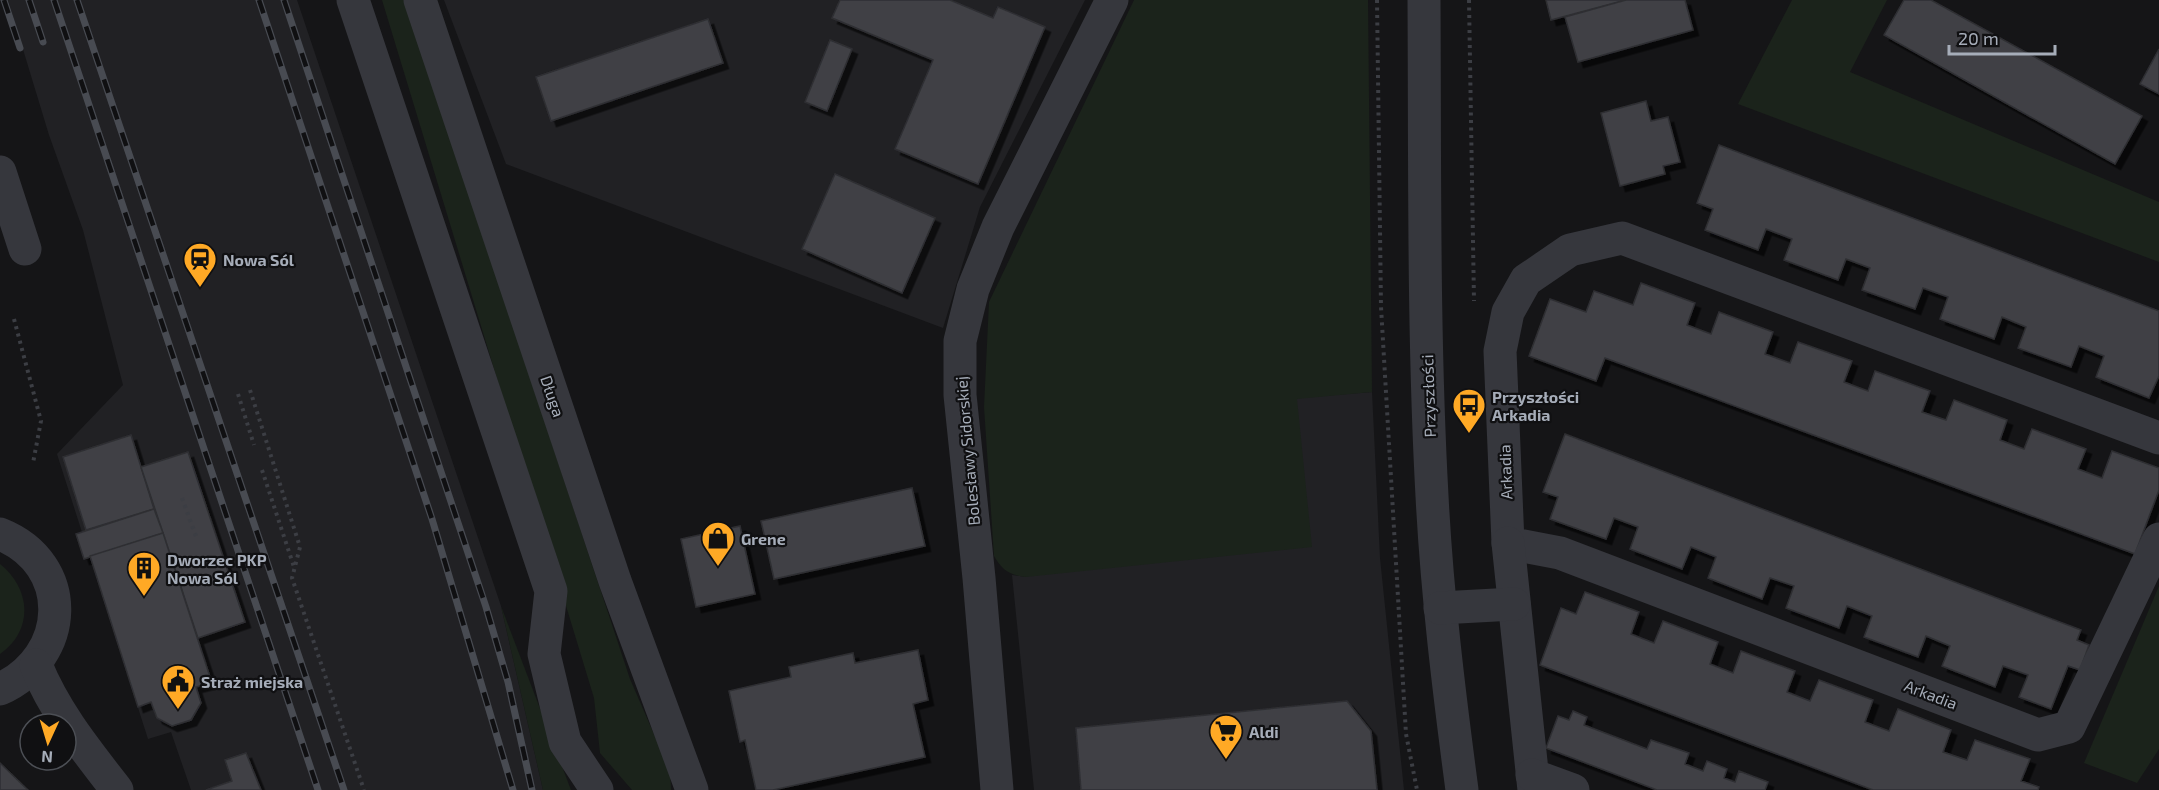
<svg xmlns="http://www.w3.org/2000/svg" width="2159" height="790" font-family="'Exo 2',sans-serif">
  <defs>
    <filter id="shadow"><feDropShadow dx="5.5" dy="5.5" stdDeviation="0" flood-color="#0009"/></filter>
  </defs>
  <rect width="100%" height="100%" fill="#151517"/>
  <!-- built -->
  <g fill="#212124">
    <path d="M8,0H297L501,606L543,790H191L171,732L148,739L57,454L123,385L83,230L49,135Z"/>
    <path d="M444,0H1085L980,207L943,328L506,164Z"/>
    <path d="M1372,392L1380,558L1404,790H1034L1012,575L1026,577L1297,398Z"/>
  </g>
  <!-- green -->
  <g fill="#1b231b">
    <path d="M382,0H405L630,679L670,771L671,790H632L600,753L594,698Z"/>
    <path d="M1134,0H1368L1372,392L1297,399L1312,547L1026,577C1009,575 1002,570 994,556L984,407L989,302Z"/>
    <path d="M1792,0H1887L1850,72L2159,202V262L1738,104Z"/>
    <path d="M0,564C31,589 34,630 0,654Z"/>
    <path d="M2159,586V749L2137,783L2084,763Z"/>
    <path d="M501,606L571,790H543Z"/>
  </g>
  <!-- building -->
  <g fill="#3f4045" stroke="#2f2f33" stroke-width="1.5" filter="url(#shadow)">
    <path d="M840,0H950L993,18L998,7L1045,27L978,184L895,149L933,60L832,18Z"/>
    <path d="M1546,0H1626L1551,20Z"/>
    <path d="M1626,0H1685L1693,30L1578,62L1565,17Z"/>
    <path d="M1904,0H1931L2142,116L2115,164L1884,35Z"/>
    <path d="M708,19L723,63L551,121L536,77Z"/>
    <path d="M830,40L852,49L827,111L805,102Z"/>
    <path d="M2159,49V94L2140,84Z"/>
    <path d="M1646,101L1651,121L1668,117L1680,162L1663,166L1665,174L1620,186L1601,113Z"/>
    <path d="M1719,145L2159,311V376L2149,398L2096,377L2104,356L2079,346L2071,367L2018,348L2026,327L2002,317L1994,339L1940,319L1948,297L1923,288L1915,309L1862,290L1870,268L1846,259L1838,280L1784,260L1792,239L1766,229L1758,250L1705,230L1713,209L1697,203Z"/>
    <path d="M835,174L935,218L902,293L802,249Z"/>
    <path d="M1641,283L1695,303L1687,325L1711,334L1719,312L1773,332L1765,354L1790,363L1798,342L1852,361L1844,382L1868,391L1875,371L1930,391L1922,412L1946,420L1954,400L2007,420L2000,440L2024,449L2032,429L2086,449L2078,469L2102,478L2112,451L2159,468V490L2135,554L1605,358L1596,381L1529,356L1550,299L1586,312L1594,291L1633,305Z"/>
    <path d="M1565,434L2081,630L2077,640L2089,645L2080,670L2068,666L2051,709L2019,697L2028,675L2003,666L1995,687L1942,666L1950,646L1926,636L1918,657L1864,637L1872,616L1847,606L1839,628L1786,608L1794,586L1770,578L1762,599L1708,578L1716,557L1691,547L1682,569L1630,549L1638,527L1614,518L1606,539L1550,519L1558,497L1543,492Z"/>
    <path d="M131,435L154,509L86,530L63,457Z"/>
    <path d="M188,452L245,622L198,638L141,467Z"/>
    <path d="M912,488L925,546L774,579L761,521Z"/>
    <path d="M154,509L163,533L84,559L76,534Z"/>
    <path d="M740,526L755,594L696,607L681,539Z"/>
    <path d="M163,533L212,683L196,687L201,703L191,720L172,726L157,718L151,702L138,707L90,556Z"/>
    <path d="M1585,592L1639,612L1631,634L1654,643L1663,621L1718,642L1710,664L1733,673L1741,651L1795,671L1787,692L1810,701L1819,680L1873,700L1865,722L1889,731L1898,709L1951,730L1943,752L1967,760L1975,740L2030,759L2021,781L2039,787L2038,790H1873L1540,665L1561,608L1576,614Z"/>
    <path d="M918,650L928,700L913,704L925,757L773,790H756L745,740L740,742L729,691L791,677L789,667L853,653L855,663Z"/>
    <path d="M1347,701L1371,731L1377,790H1081L1076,728Z"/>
    <path d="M1573,711L1587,717L1584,725L1647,749L1651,740L1689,753L1685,764L1703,771L1707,761L1727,769L1724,778L1735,782L1739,771L1768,782L1765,790H1657L1546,748L1558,716L1569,720Z"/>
    <path d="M246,753L261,790H206L232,781L225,760Z"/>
    <path d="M0,763L28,790H0Z"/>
  </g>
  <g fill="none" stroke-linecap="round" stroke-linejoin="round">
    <!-- path -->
    <g stroke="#3c3e44" stroke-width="4" stroke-dasharray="3 4.5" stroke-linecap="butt">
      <path d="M1377,0L1381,307L1406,734L1417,790"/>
      <path d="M1469,0L1474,301"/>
      <path d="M14,319L41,421L33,463"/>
      <path d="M250,390L300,547L292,578L364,790"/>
      <path d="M238,394L254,445"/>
      <path d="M262,470L294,567"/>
      <path d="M182,498L197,539"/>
    </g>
    <!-- minor -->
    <g stroke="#36373d" stroke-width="33">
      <path d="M353,0L551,591L544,654L565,742L597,790"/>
      <path d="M420,0L615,581L692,790"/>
      <path d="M1424,0C1425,165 1423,331 1432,496C1437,594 1449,692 1462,790"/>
      <path d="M0,172L25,249"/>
      <path d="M2159,438L1622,238L1570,250L1526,280L1508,312L1500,351L1508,543L1560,553L2038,735L2069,727L2159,539"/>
      <path d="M0,534C75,564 71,657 0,689"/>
      <path d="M1508,543L1534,790"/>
      <path d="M1440,608L1514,604"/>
      <path d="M36,665C55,712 86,750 117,790"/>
      <path d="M1532,775L1573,790"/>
      <path d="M997,790L979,578L960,395V341L973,289L998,227L1112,0"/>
    </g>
    <defs>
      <g id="rail">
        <path d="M4,0L20,48"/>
        <path d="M29,0L43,42"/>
        <path d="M54,0L318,790"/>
        <path d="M77,0L344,790"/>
        <path d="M259,0L432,519L513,790"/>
        <path d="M284,0L486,607L508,682L532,790"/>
      </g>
    </defs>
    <!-- rail casing -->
    <use href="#rail" stroke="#484b52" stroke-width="7"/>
    <!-- rail -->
    <use href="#rail" stroke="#101012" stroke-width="4.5" stroke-dasharray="14" stroke-linecap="butt"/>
  </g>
  <!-- icons -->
  <defs>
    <symbol id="station-pin" viewBox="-11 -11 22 30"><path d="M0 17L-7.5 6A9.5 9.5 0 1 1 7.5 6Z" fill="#ffa925" stroke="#101012"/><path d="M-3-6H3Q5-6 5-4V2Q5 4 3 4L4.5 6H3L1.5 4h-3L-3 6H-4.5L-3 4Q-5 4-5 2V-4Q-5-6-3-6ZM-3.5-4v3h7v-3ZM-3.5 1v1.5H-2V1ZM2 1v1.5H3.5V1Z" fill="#111"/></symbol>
    <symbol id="bus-pin" viewBox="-11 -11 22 30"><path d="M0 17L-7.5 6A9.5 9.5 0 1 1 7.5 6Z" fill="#ffa925" stroke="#101012"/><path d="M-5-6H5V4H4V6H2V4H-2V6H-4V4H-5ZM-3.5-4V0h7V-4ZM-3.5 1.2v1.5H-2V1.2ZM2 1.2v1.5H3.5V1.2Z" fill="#111"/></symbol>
    <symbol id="shop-pin" viewBox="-11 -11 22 30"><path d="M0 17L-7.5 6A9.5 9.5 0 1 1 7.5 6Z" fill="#ffa925" stroke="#101012"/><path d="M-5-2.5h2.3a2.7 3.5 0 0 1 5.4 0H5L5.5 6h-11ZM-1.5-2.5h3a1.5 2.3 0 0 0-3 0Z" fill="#111"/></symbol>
    <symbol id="building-pin" viewBox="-11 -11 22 30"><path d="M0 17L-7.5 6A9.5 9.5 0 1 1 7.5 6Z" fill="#ffa925" stroke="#101012"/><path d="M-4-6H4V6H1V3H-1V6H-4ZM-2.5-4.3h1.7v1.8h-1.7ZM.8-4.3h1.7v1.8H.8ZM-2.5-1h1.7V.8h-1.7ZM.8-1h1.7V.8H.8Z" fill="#111"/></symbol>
    <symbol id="civic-pin" viewBox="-11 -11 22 30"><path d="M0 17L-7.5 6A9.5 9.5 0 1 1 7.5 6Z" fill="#ffa925" stroke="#101012"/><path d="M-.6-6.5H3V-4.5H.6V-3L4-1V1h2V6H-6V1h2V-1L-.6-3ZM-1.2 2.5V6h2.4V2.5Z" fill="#111"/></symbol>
    <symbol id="supermarket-pin" viewBox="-11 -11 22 30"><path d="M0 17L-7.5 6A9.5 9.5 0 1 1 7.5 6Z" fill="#ffa925" stroke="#101012"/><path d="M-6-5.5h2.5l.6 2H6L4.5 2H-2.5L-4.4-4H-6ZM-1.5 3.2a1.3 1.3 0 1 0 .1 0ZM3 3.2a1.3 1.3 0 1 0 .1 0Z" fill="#111"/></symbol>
  </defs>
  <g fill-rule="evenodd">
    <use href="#station-pin" x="181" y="240" width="38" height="52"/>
    <use href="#bus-pin" x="1450" y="386" width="38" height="52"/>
    <use href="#shop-pin" x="699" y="519" width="38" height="52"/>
    <use href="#building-pin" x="125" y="549" width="38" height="52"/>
    <use href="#civic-pin" x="159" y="662" width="38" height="52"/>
    <use href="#supermarket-pin" x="1207" y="712" width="38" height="52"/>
  </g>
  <g text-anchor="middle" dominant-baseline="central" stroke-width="4.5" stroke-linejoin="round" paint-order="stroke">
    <!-- poi labels -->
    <g font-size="16" font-weight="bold" fill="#a6adb9" stroke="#101012" text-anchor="start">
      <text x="223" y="259">Nowa Sól</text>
      <text x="1492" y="396">Przyszłości<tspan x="1492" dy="18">Arkadia</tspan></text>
      <text x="741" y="538">Grene</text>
      <text x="167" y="559">Dworzec PKP<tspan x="167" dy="18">Nowa Sól</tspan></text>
      <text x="201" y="681">Straż miejska</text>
      <text x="1249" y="731">Aldi</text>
    </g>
    <!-- street labels -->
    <g font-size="16" fill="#a6adb9" stroke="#101012">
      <text transform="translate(553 396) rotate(71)">Długa</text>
      <text transform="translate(1428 396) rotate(-92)">Przyszłości</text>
      <text transform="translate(967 451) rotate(-95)">Bolesławy Sidorskiej</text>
      <text transform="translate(1505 472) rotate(-92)">Arkadia</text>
      <text transform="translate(1931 694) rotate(21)">Arkadia</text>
    </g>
  </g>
  <!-- north arrow -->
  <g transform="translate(48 742) rotate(184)"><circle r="28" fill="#101012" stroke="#4c4f55" stroke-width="1.5"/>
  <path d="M0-4.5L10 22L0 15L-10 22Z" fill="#ffa925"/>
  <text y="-9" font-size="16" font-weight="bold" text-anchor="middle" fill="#a6adb9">N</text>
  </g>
  <!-- scale -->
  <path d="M1949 45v9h106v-9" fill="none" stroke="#a6adb9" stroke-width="3"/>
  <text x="1958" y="45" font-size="18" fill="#a6adb9" stroke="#101012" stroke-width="4.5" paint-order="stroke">20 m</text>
</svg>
